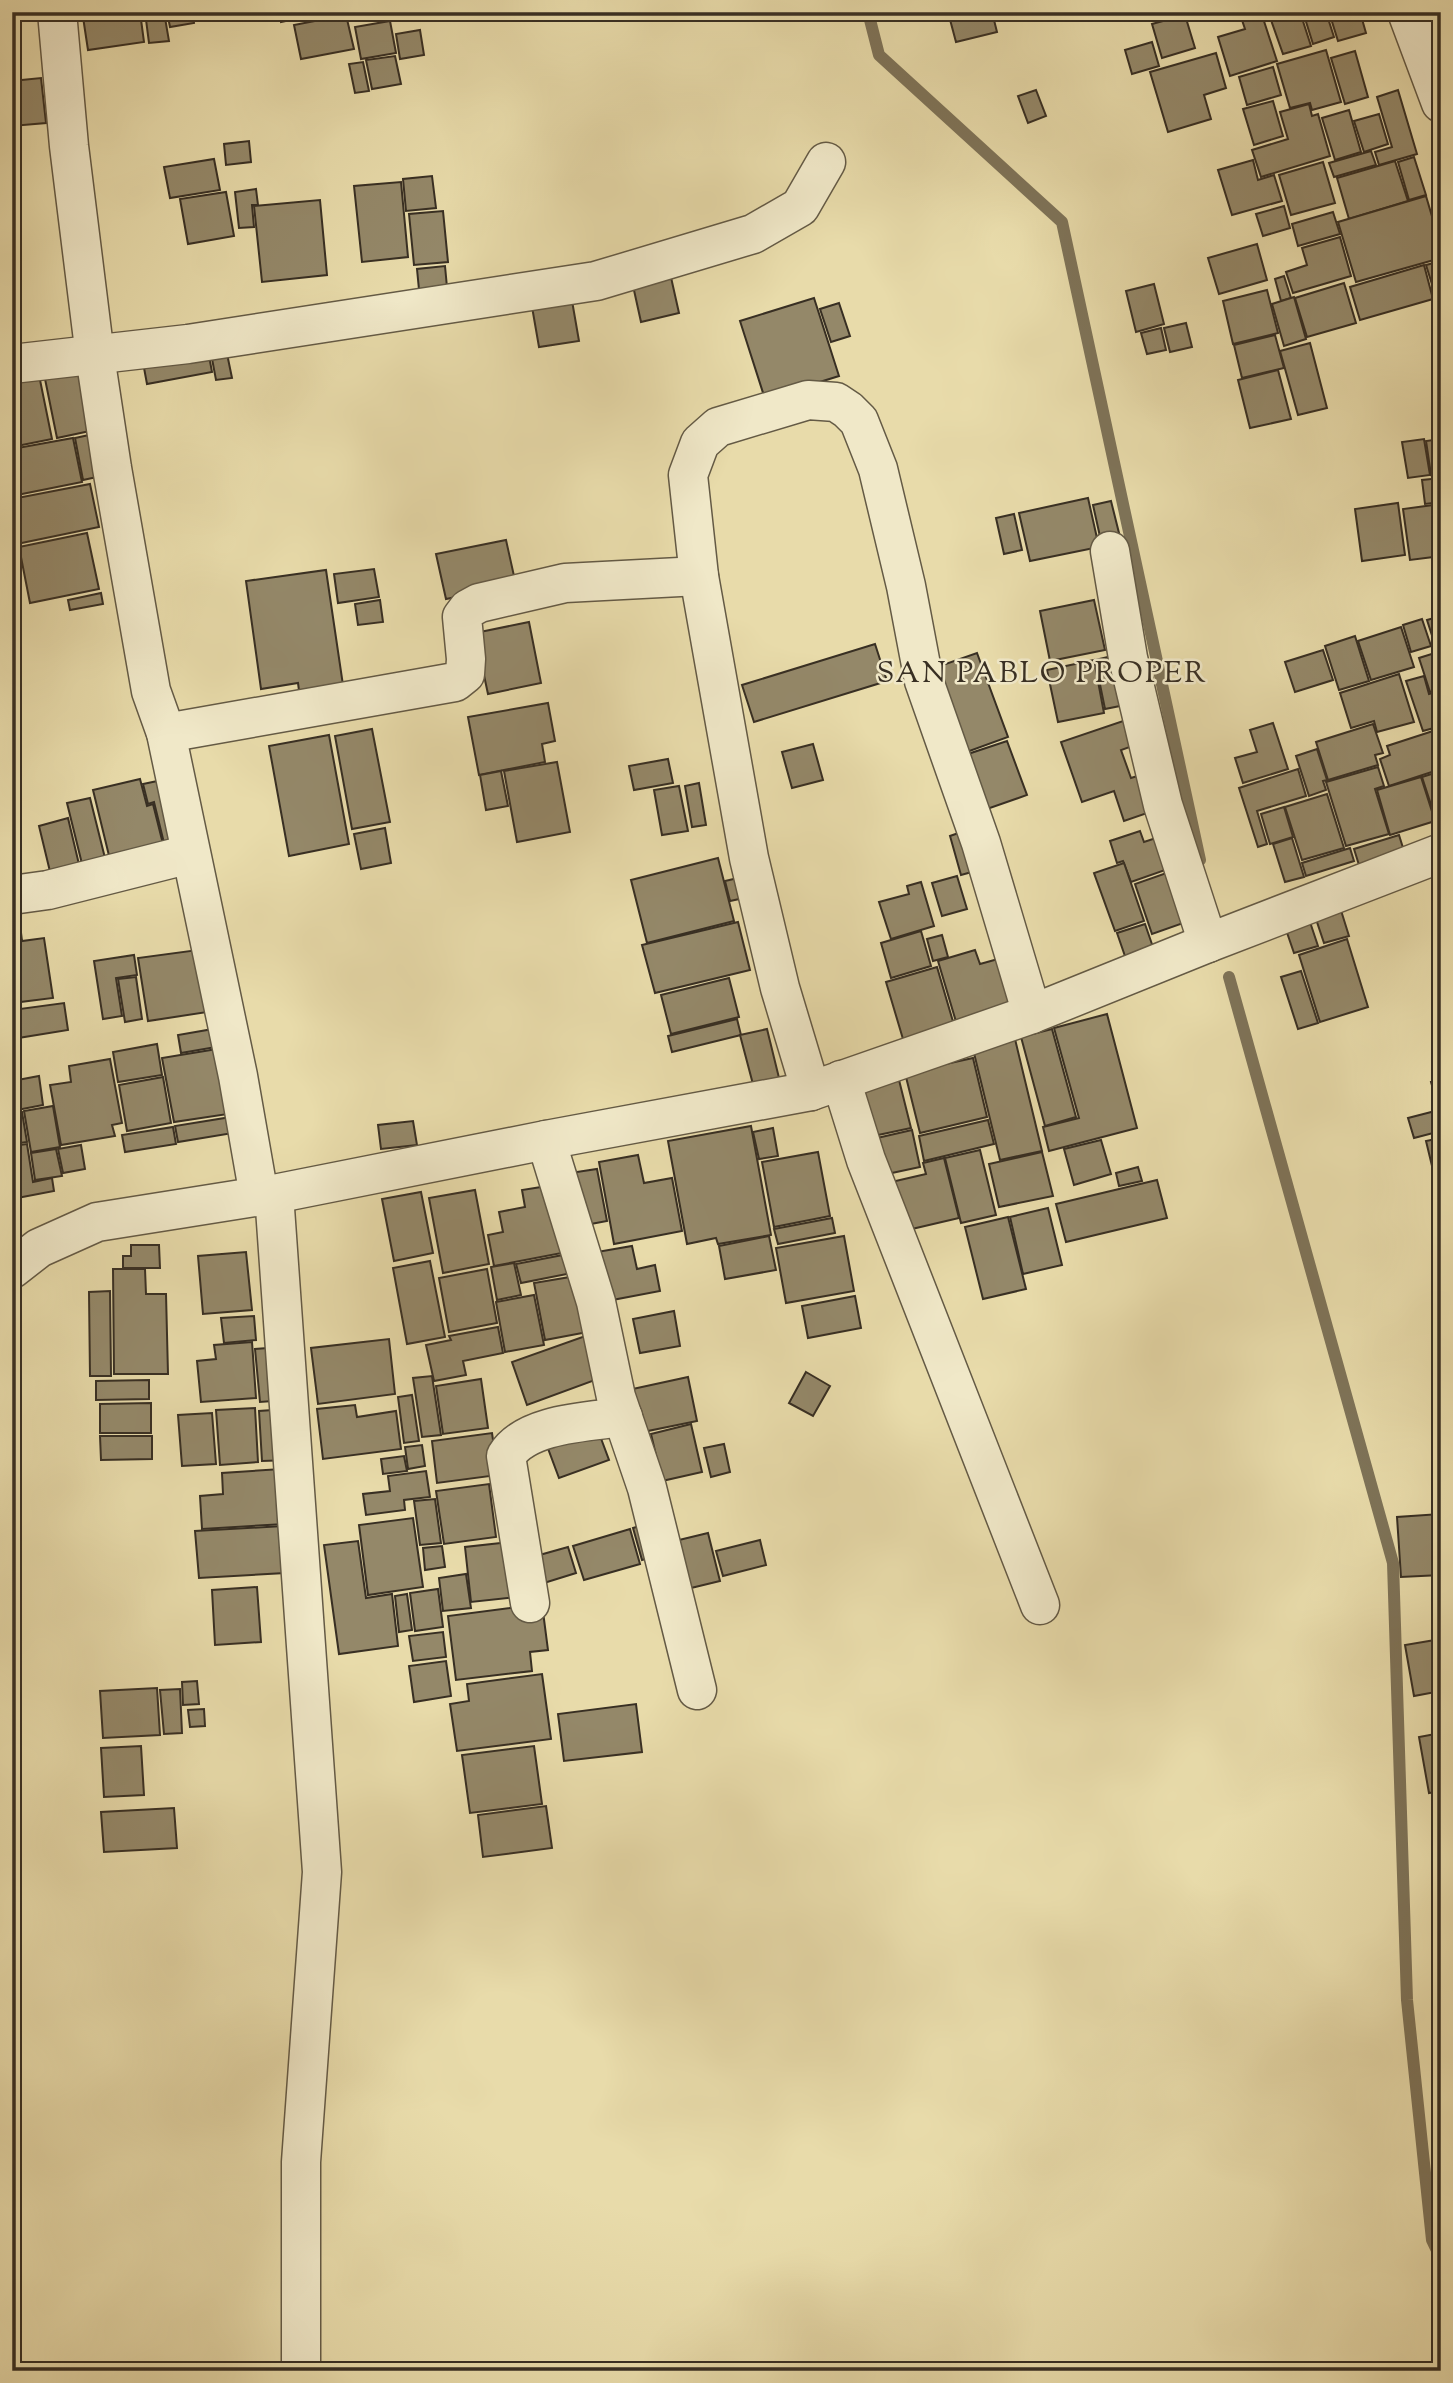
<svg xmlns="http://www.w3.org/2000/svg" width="1453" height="2383" font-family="'Sorts Mill Goudy',serif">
  <rect width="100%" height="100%" fill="#e8dbaa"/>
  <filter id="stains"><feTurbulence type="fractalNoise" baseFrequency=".00286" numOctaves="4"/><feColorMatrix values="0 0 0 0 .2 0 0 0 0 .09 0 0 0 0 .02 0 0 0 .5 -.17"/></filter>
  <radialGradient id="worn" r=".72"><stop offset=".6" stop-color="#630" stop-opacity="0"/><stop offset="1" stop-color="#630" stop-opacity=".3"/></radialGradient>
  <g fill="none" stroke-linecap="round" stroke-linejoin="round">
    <!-- stream -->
    <g stroke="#7e7358" stroke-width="12">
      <path d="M868,12L879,55L1062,222L1200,860"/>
      <path d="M1229,977L1393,1563L1407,2000L1432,2240L1441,2259"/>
    </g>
  </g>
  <!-- building -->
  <g fill="#948869" stroke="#382f23" stroke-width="2">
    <path d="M112,12H140L144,42L88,50L83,17Z"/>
    <path d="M145,12H164L169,41L149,43Z"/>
    <path d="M167,12H193L194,23L170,27Z"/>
    <path d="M202,12H214L215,17L203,19Z"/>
    <path d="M218,12H249V13L220,19Z"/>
    <path d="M253,12H276V14L254,18Z"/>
    <path d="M279,12H327L281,22Z"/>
    <path d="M948,12H992L997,32L956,42Z"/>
    <path d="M1166,12H1185L1167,18Z"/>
    <path d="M1213,12H1235L1215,19Z"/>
    <path d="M1255,12H1261L1277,61L1230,76L1218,37L1245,29L1241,17Z"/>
    <path d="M1266,12H1279L1280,16L1268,19Z"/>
    <path d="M1295,12H1300L1311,46L1283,54L1271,20Z"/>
    <path d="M1303,12H1326L1334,37L1313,44Z"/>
    <path d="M1329,12H1360L1366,33L1338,41Z"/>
    <path d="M346,15L354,49L301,59L294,25Z"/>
    <path d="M1185,15L1195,48L1162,58L1152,24Z"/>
    <path d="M390,21L396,53L361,59L355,27Z"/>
    <path d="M1441,21V75L1419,28Z"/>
    <path d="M420,30L424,55L400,59L396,34Z"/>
    <path d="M1152,42L1159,66L1132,74L1125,50Z"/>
    <path d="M1326,50L1341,102L1312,110L1310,103L1290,108L1277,64Z"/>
    <path d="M1355,51L1368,97L1345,104L1331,58Z"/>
    <path d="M1216,53L1226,88L1204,95L1211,119L1168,132L1150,72Z"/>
    <path d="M395,56L401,84L372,89L366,60Z"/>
    <path d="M363,62L369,91L355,93L349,64Z"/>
    <path d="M1273,67L1281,95L1247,105L1239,77Z"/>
    <path d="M41,78L46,123L12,126V81Z"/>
    <path d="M1036,90L1046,116L1028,123L1018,96Z"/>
    <path d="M1398,90L1417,154L1379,165L1375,152L1392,147L1377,97Z"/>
    <path d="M1273,101L1283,136L1254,145L1243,109Z"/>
    <path d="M1309,104L1312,116L1318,114L1330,156L1261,177L1252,150L1288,139L1280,112Z"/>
    <path d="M1349,110L1361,152L1335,160L1322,118Z"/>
    <path d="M1379,114L1388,144L1364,152L1354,121Z"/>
    <path d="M249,141L251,162L226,165L224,144Z"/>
    <path d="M1371,151L1376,165L1334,177L1329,163Z"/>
    <path d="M1414,157L1426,195L1409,200L1398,162Z"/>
    <path d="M214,159L220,190L170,198L164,167Z"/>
    <path d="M1253,160L1258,180L1274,175L1282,201L1232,215L1218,170Z"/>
    <path d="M1395,161L1408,201L1349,219L1337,178Z"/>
    <path d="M1323,162L1335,203L1291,215L1279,175Z"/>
    <path d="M432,176L436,208L406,211L403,179Z"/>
    <path d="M401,182L408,257L362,262L354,186Z"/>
    <path d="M256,189L258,205H252L254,227L239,228L235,192Z"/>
    <path d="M226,192L234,236L188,244L180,199Z"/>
    <path d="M1426,196L1441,247V258L1356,282L1338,222Z"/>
    <path d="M320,200L327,275L262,282L254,206Z"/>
    <path d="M1284,206L1290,228L1263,236L1256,214Z"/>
    <path d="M443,211L448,262L414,265L409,214Z"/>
    <path d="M1333,212L1340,234L1298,246L1292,224Z"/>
    <path d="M1340,237L1351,276L1293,293L1286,272L1307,265L1302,248Z"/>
    <path d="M1257,244L1267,280L1219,294L1208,258Z"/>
    <path d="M1441,261V296L1436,297L1426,265Z"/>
    <path d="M668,264L679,313L641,322L630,272Z"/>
    <path d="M1424,265L1433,299L1360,320L1350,287Z"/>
    <path d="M445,266L448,298L420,300L417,269Z"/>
    <path d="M1284,276L1291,298L1281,301L1275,279Z"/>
    <path d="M1344,283L1356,323L1307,337L1295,298Z"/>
    <path d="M1154,284L1164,324L1136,332L1126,291Z"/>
    <path d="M1267,290L1278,333L1233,344L1223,301Z"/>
    <path d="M571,295L579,341L539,347L531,301Z"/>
    <path d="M1294,297L1306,339L1284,346L1272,304Z"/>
    <path d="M814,298L839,376L765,399L740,321Z"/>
    <path d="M839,303L850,336L831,342L820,309Z"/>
    <path d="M1186,323L1192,347L1170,352L1164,328Z"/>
    <path d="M1161,328L1166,350L1147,354L1141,333Z"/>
    <path d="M1275,335L1284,368L1242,378L1234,345Z"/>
    <path d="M1310,343L1327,408L1298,415L1280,351Z"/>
    <path d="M225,344L232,378L216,380L210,348Z"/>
    <path d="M207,345L212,372L147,384L142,357Z"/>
    <path d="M76,363L90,431L57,438L43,369Z"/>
    <path d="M1278,370L1291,419L1250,428L1238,380Z"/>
    <path d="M39,375L52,439L12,447V380Z"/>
    <path d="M89,435L97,477L83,480L75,438Z"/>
    <path d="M73,438L82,482L12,496V449Z"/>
    <path d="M1424,439L1430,475L1408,478L1402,442Z"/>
    <path d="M1441,439V473L1431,475L1426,441Z"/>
    <path d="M1441,478V502L1425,504L1422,480Z"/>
    <path d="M90,484L99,527L12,545V499Z"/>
    <path d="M1088,498L1099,547L1030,561L1019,513Z"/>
    <path d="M1111,501L1120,537L1101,541L1093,505Z"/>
    <path d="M1398,503L1405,555L1362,561L1355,509Z"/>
    <path d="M1441,504V556L1410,560L1403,509Z"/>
    <path d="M1014,514L1022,550L1004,554L996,518Z"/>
    <path d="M87,533L99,589L30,603L19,547Z"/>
    <path d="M506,540L516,585L446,599L436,554Z"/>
    <path d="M374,569L379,597L338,603L334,574Z"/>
    <path d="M326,570L344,692L300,698L298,683L261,689L246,581Z"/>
    <path d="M101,593L103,604L70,610L68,600Z"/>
    <path d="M380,600L383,622L358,625L355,604Z"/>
    <path d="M1094,600L1105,650L1050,661L1040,611Z"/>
    <path d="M1441,616V649L1437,651L1427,620Z"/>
    <path d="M1422,619L1431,646L1411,652L1403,625Z"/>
    <path d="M529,622L541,683L488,694L475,633Z"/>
    <path d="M1401,627L1414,667L1371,680L1358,641Z"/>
    <path d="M1355,636L1369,681L1339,690L1325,646Z"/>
    <path d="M875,644L887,681L754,722L742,685Z"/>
    <path d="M1323,650L1333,680L1295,692L1285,662Z"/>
    <path d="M1441,651V702L1437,690L1430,692L1419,658Z"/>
    <path d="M977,653L1008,737L964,753L934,668Z"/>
    <path d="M1125,653L1135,703L1105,709L1095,660Z"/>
    <path d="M1094,660L1104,713L1058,722L1047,670Z"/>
    <path d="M1399,674L1414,722L1377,732L1374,721L1351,728L1340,693Z"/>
    <path d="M1424,676L1429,694L1436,692L1441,706V726L1423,731L1406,681Z"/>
    <path d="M548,703L555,741L542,744L545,762L479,775L468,717Z"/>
    <path d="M1132,718L1141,743L1121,750L1131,778L1147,773L1159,809L1124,821L1114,791L1082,802L1061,742Z"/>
    <path d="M1273,723L1288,769L1243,783L1235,758L1257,752L1250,730Z"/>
    <path d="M1373,724L1383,753L1375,755L1378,765L1328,780L1316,742Z"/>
    <path d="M372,729L390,822L352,829L335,736Z"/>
    <path d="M1436,730L1441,744V769L1389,786L1380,759L1390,755L1387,746Z"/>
    <path d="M329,735L349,844L289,856L269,746Z"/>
    <path d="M1007,741L1027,795L987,809L968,754Z"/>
    <path d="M813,744L823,780L792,788L782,752Z"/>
    <path d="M1317,749L1327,780L1323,781L1326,790L1309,796L1296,756Z"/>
    <path d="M668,759L673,783L634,790L629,766Z"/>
    <path d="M557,762L570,832L517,842L504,771Z"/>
    <path d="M1378,767L1384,786L1375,789L1389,834L1346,846L1326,782Z"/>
    <path d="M1298,769L1306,796L1257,811L1267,844L1258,847L1239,788Z"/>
    <path d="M501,771L508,806L486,810L480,775Z"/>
    <path d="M1441,771V815L1435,817L1422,777Z"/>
    <path d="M1421,777L1435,821L1390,835L1377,790Z"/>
    <path d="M140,779L147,806L153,804L167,860L113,872L93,790Z"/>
    <path d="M167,779L181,839L164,843L154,802L148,804L143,784Z"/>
    <path d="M699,783L706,825L692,827L685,786Z"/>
    <path d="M679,786L688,831L662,835L654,790Z"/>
    <path d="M1327,794L1344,848L1302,860L1285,807Z"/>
    <path d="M90,798L108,870L85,876L67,803Z"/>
    <path d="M1284,807L1293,837L1270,844L1261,814Z"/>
    <path d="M68,818L82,877L53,884L39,826Z"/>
    <path d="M385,828L391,863L361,869L354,834Z"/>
    <path d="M967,830L979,870L961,875L950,836Z"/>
    <path d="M1140,831L1144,842L1159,837L1171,868L1131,882L1123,861L1117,863L1110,841Z"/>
    <path d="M1399,835L1404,851L1359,865L1354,849Z"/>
    <path d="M1292,838L1304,877L1285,882L1273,844Z"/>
    <path d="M1350,848L1354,861L1306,876L1302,863Z"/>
    <path d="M718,858L734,921L647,943L631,880Z"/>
    <path d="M1124,863L1144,921L1115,931L1094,873Z"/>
    <path d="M1175,870L1192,920L1152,934L1135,884Z"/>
    <path d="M957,876L967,909L942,916L932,883Z"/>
    <path d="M738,878L744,898L730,901L725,881Z"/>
    <path d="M921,882L934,926L891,939L879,902L909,894L907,886Z"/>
    <path d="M1441,884V916L1436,885Z"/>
    <path d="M1339,904L1349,936L1324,943L1314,913Z"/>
    <path d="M1307,913L1318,946L1294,953L1283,921Z"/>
    <path d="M19,916L22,941L44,938L53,998L12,1003V917Z"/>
    <path d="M738,922L750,970L655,993L642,945Z"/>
    <path d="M1145,924L1154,950L1126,959L1117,933Z"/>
    <path d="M921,931L931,966L891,978L881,943Z"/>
    <path d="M942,935L948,957L933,961L927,939Z"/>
    <path d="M1347,939L1368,1007L1320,1022L1299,955Z"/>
    <path d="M205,949L214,1011L148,1021L138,958Z"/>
    <path d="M975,950L980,964L998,959L1013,1008L957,1025L938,961Z"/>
    <path d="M134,955L137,975L116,978L122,1016L103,1019L94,961Z"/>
    <path d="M937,967L954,1025L903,1039L886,982Z"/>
    <path d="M1301,971L1318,1023L1298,1029L1281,977Z"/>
    <path d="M136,977L142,1019L125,1022L118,979Z"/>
    <path d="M729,978L739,1017L671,1034L661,995Z"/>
    <path d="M64,1003L68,1030L12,1039V1010Z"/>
    <path d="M1107,1014L1137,1128L1049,1151L1043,1127L1079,1118L1054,1028Z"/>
    <path d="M737,1019L741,1035L672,1052L668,1036Z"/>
    <path d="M213,1029L216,1047L181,1053L178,1035Z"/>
    <path d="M767,1029L780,1082L754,1088L740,1035Z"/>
    <path d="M1052,1029L1076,1117L1045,1126L1021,1037Z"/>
    <path d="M1015,1039L1042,1151L1000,1160L973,1049Z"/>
    <path d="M157,1044L162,1075L118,1082L113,1052Z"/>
    <path d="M217,1049L228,1114L174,1122L162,1058Z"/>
    <path d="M973,1058L987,1117L920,1133L905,1073Z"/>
    <path d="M110,1059L122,1123L112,1125L115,1136L61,1145L50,1085L71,1082L69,1066Z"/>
    <path d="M39,1076L43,1105L12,1111V1096H14L12,1081Z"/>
    <path d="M163,1077L171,1123L127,1131L119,1085Z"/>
    <path d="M1441,1079V1131L1414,1138L1408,1118L1439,1110L1431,1082Z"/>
    <path d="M899,1080L911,1128L864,1138L852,1091Z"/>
    <path d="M53,1106L60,1147L31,1152L24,1111Z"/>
    <path d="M22,1112L27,1142L12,1144V1113Z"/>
    <path d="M231,1117L233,1133L178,1142L175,1126Z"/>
    <path d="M988,1120L994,1144L924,1161L919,1136Z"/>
    <path d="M413,1121L417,1145L381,1149L378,1125Z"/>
    <path d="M751,1126L771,1235L718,1244L716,1238L687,1244L668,1141Z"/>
    <path d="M173,1127L176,1144L125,1152L122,1135Z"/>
    <path d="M773,1128L778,1156L759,1159L753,1132Z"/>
    <path d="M912,1130L920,1167L873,1177L864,1141Z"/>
    <path d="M1441,1138V1168L1433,1170L1426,1141Z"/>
    <path d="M1101,1140L1111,1174L1074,1185L1064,1149Z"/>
    <path d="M27,1144L33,1182L52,1178L54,1191L12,1199V1146Z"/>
    <path d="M81,1145L85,1169L63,1173L58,1149Z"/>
    <path d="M56,1149L62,1176L35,1180L31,1153Z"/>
    <path d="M980,1150L996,1215L961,1223L945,1158Z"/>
    <path d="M818,1152L830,1216L774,1227L762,1162Z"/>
    <path d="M1042,1152L1053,1196L999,1207L989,1164Z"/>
    <path d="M638,1155L644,1183L672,1178L682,1231L614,1244L599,1162Z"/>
    <path d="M944,1158L959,1218L899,1232L887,1183L926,1174L923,1163Z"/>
    <path d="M1138,1167L1142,1181L1119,1186L1116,1173Z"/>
    <path d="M597,1169L607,1221L580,1226L570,1173Z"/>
    <path d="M1157,1180L1167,1218L1066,1242L1056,1204Z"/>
    <path d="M554,1185L567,1252L494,1266L488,1235L503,1232L499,1212L525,1207L522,1190Z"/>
    <path d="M475,1190L489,1264L443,1273L429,1198Z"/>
    <path d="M421,1192L433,1253L394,1261L382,1199Z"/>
    <path d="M1048,1208L1062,1265L1023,1274L1010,1217Z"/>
    <path d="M1008,1217L1026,1289L983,1299L965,1227Z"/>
    <path d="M832,1218L835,1233L778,1244L774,1229Z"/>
    <path d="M769,1236L776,1270L725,1279L719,1246Z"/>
    <path d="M844,1236L854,1291L786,1303L776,1248Z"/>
    <path d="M131,1245H159L160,1268H123V1256H131Z"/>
    <path d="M632,1246L637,1269L655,1265L660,1291L607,1301L597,1252Z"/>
    <path d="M246,1252L252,1310L203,1314L198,1256Z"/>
    <path d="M568,1254L572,1273L521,1283L516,1264Z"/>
    <path d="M430,1261L445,1337L407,1344L393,1268Z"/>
    <path d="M514,1263L521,1295L497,1300L491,1267Z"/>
    <path d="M113,1269H145L146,1294H166L168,1374H114Z"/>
    <path d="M487,1269L497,1323L449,1332L439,1278Z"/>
    <path d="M582,1275L593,1331L545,1340L534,1283Z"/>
    <path d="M110,1291L111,1376H90L89,1292Z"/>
    <path d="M534,1295L544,1345L505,1352L496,1302Z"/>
    <path d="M855,1296L861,1328L808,1338L802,1306Z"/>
    <path d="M674,1311L680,1346L640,1353L633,1319Z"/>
    <path d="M254,1316L256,1340L224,1343L221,1318Z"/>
    <path d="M498,1327L503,1353L463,1361L466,1375L434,1381L426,1345L451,1340L449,1336Z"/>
    <path d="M591,1334L606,1376L527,1405L512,1362Z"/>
    <path d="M389,1339L395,1394L318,1404L311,1348Z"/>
    <path d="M252,1342L256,1398L201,1402L197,1361L216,1359L214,1345Z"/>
    <path d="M281,1347L286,1400L260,1402L255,1349Z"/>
    <path d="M806,1372L830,1386L813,1416L789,1403Z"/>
    <path d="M432,1376L441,1435L422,1437L413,1378Z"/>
    <path d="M688,1377L697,1421L638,1433L628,1390Z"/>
    <path d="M481,1379L488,1428L443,1434L436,1386Z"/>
    <path d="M149,1380V1399L96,1400V1381Z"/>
    <path d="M412,1395L419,1441L404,1443L398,1397Z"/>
    <path d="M151,1403V1433H100V1404Z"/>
    <path d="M355,1405L357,1417L396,1411L401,1449L323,1459L317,1409Z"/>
    <path d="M255,1408L258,1462L220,1465L216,1410Z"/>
    <path d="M287,1409L291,1460L262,1461L259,1411Z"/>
    <path d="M212,1413L216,1464L182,1466L178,1415Z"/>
    <path d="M691,1424L702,1472L662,1481L651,1434Z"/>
    <path d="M596,1425L609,1460L559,1478L546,1443Z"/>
    <path d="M492,1433L498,1475L437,1483L432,1441Z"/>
    <path d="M100,1436H152V1459L101,1460Z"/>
    <path d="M724,1444L730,1472L711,1477L704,1448Z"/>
    <path d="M422,1445L425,1466L408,1469L405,1447Z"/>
    <path d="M404,1456L407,1471L383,1474L381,1459Z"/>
    <path d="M281,1469L285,1524L202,1529L200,1496L223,1494L222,1473Z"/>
    <path d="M426,1471L430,1497L404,1500L405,1510L366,1515L363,1494L390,1491L388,1476Z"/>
    <path d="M489,1484L496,1537L444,1544L436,1491Z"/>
    <path d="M435,1499L441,1543L420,1545L414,1501Z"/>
    <path d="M1440,1514L1441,1575L1401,1577L1397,1517Z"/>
    <path d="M413,1518L423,1587L368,1595L359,1525Z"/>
    <path d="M647,1524L656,1556L642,1560L633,1528Z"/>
    <path d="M283,1526L285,1573L199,1578L195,1531Z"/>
    <path d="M630,1529L640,1564L584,1580L573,1546Z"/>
    <path d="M708,1533L720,1581L691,1588L679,1540Z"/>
    <path d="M760,1540L766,1565L723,1576L716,1551Z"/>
    <path d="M358,1541L366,1598L392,1594L398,1646L339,1654L324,1545Z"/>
    <path d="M510,1542L516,1597L471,1602L465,1547Z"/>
    <path d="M442,1546L445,1567L425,1570L423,1548Z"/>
    <path d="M568,1547L576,1573L544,1583L536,1556Z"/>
    <path d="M466,1574L471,1608L443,1611L439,1578Z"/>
    <path d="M257,1587L261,1642L215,1645L212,1590Z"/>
    <path d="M438,1589L443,1627L415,1631L410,1593Z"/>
    <path d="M407,1594L412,1630L399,1632L395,1596Z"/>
    <path d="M542,1604L548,1650L530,1652L532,1671L456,1680L448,1616Z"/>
    <path d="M443,1632L446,1657L413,1661L409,1636Z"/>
    <path d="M1441,1639V1691L1414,1696L1405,1645Z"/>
    <path d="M446,1661L451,1696L414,1702L409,1666Z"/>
    <path d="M542,1674L551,1739L457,1751L450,1704L469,1701L467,1684Z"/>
    <path d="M197,1681L199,1704L183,1705L182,1682Z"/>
    <path d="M157,1688L160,1735L103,1738L100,1691Z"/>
    <path d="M180,1689L182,1733L164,1734L160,1690Z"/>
    <path d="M636,1704L642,1752L564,1761L558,1714Z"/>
    <path d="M204,1709L205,1726L190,1727L188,1710Z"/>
    <path d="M1441,1733V1791L1429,1793L1419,1737Z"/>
    <path d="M141,1746L144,1795L104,1797L101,1748Z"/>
    <path d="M534,1746L542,1804L470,1813L462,1755Z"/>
    <path d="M546,1806L552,1848L483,1857L478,1815Z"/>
    <path d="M174,1808L177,1848L104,1852L101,1812Z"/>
  </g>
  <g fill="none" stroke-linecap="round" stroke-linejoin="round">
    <defs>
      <g id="minor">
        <path d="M57,12L69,146L95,356L112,468L151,691L166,733L238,1076L259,1196"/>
        <path d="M1407,12L1441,103"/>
        <path d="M12,364L188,344L596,281L753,234L800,207L826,162"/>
        <path d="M1110,551L1128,658L1163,805L1208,943"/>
        <path d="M166,733L455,682L465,674L466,659L462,617L468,609L479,603L565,583L699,576"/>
        <path d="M12,895L48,890L190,854"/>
        <path d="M841,1080L866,1160L1040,1605"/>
        <path d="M811,1091L780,988L749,858L699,576L688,475L700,443L718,427L808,400L836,402L848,410L859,421L878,469L906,586L924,681L981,843L1032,1014"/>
        <path d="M546,1140L596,1302L616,1397L647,1488L697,1690"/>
        <path d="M274,1194L322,1872L301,2162V2371"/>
        <path d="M12,1269L39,1248L97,1222L274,1194L546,1140L811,1091L1032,1014L1208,943L1441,853"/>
        <path d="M530,1603L506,1456C526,1423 588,1422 623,1417"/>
      </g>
    </defs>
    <!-- minor casing -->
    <use href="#minor" stroke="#645a45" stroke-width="41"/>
    <!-- minor -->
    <use href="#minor" stroke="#f0e8c8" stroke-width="38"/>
  </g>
  <g text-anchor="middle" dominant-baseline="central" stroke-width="5" stroke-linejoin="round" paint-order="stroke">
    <!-- quarter labels -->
    <g font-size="30" letter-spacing="2" fill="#382f23" stroke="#f0e8c8">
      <text x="1042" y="674">SAN PABLO PROPER</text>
    </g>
  </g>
  <!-- margin -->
  <rect width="1453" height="2383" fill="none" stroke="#e8dbaa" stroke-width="42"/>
  <rect x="14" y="14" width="1425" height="2355" fill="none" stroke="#382f23" stroke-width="3.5"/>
  <rect x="21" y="21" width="1411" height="2341" fill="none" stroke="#382f23" stroke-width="2"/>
  <rect width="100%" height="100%" filter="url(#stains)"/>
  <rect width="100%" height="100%" fill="url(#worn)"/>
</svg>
